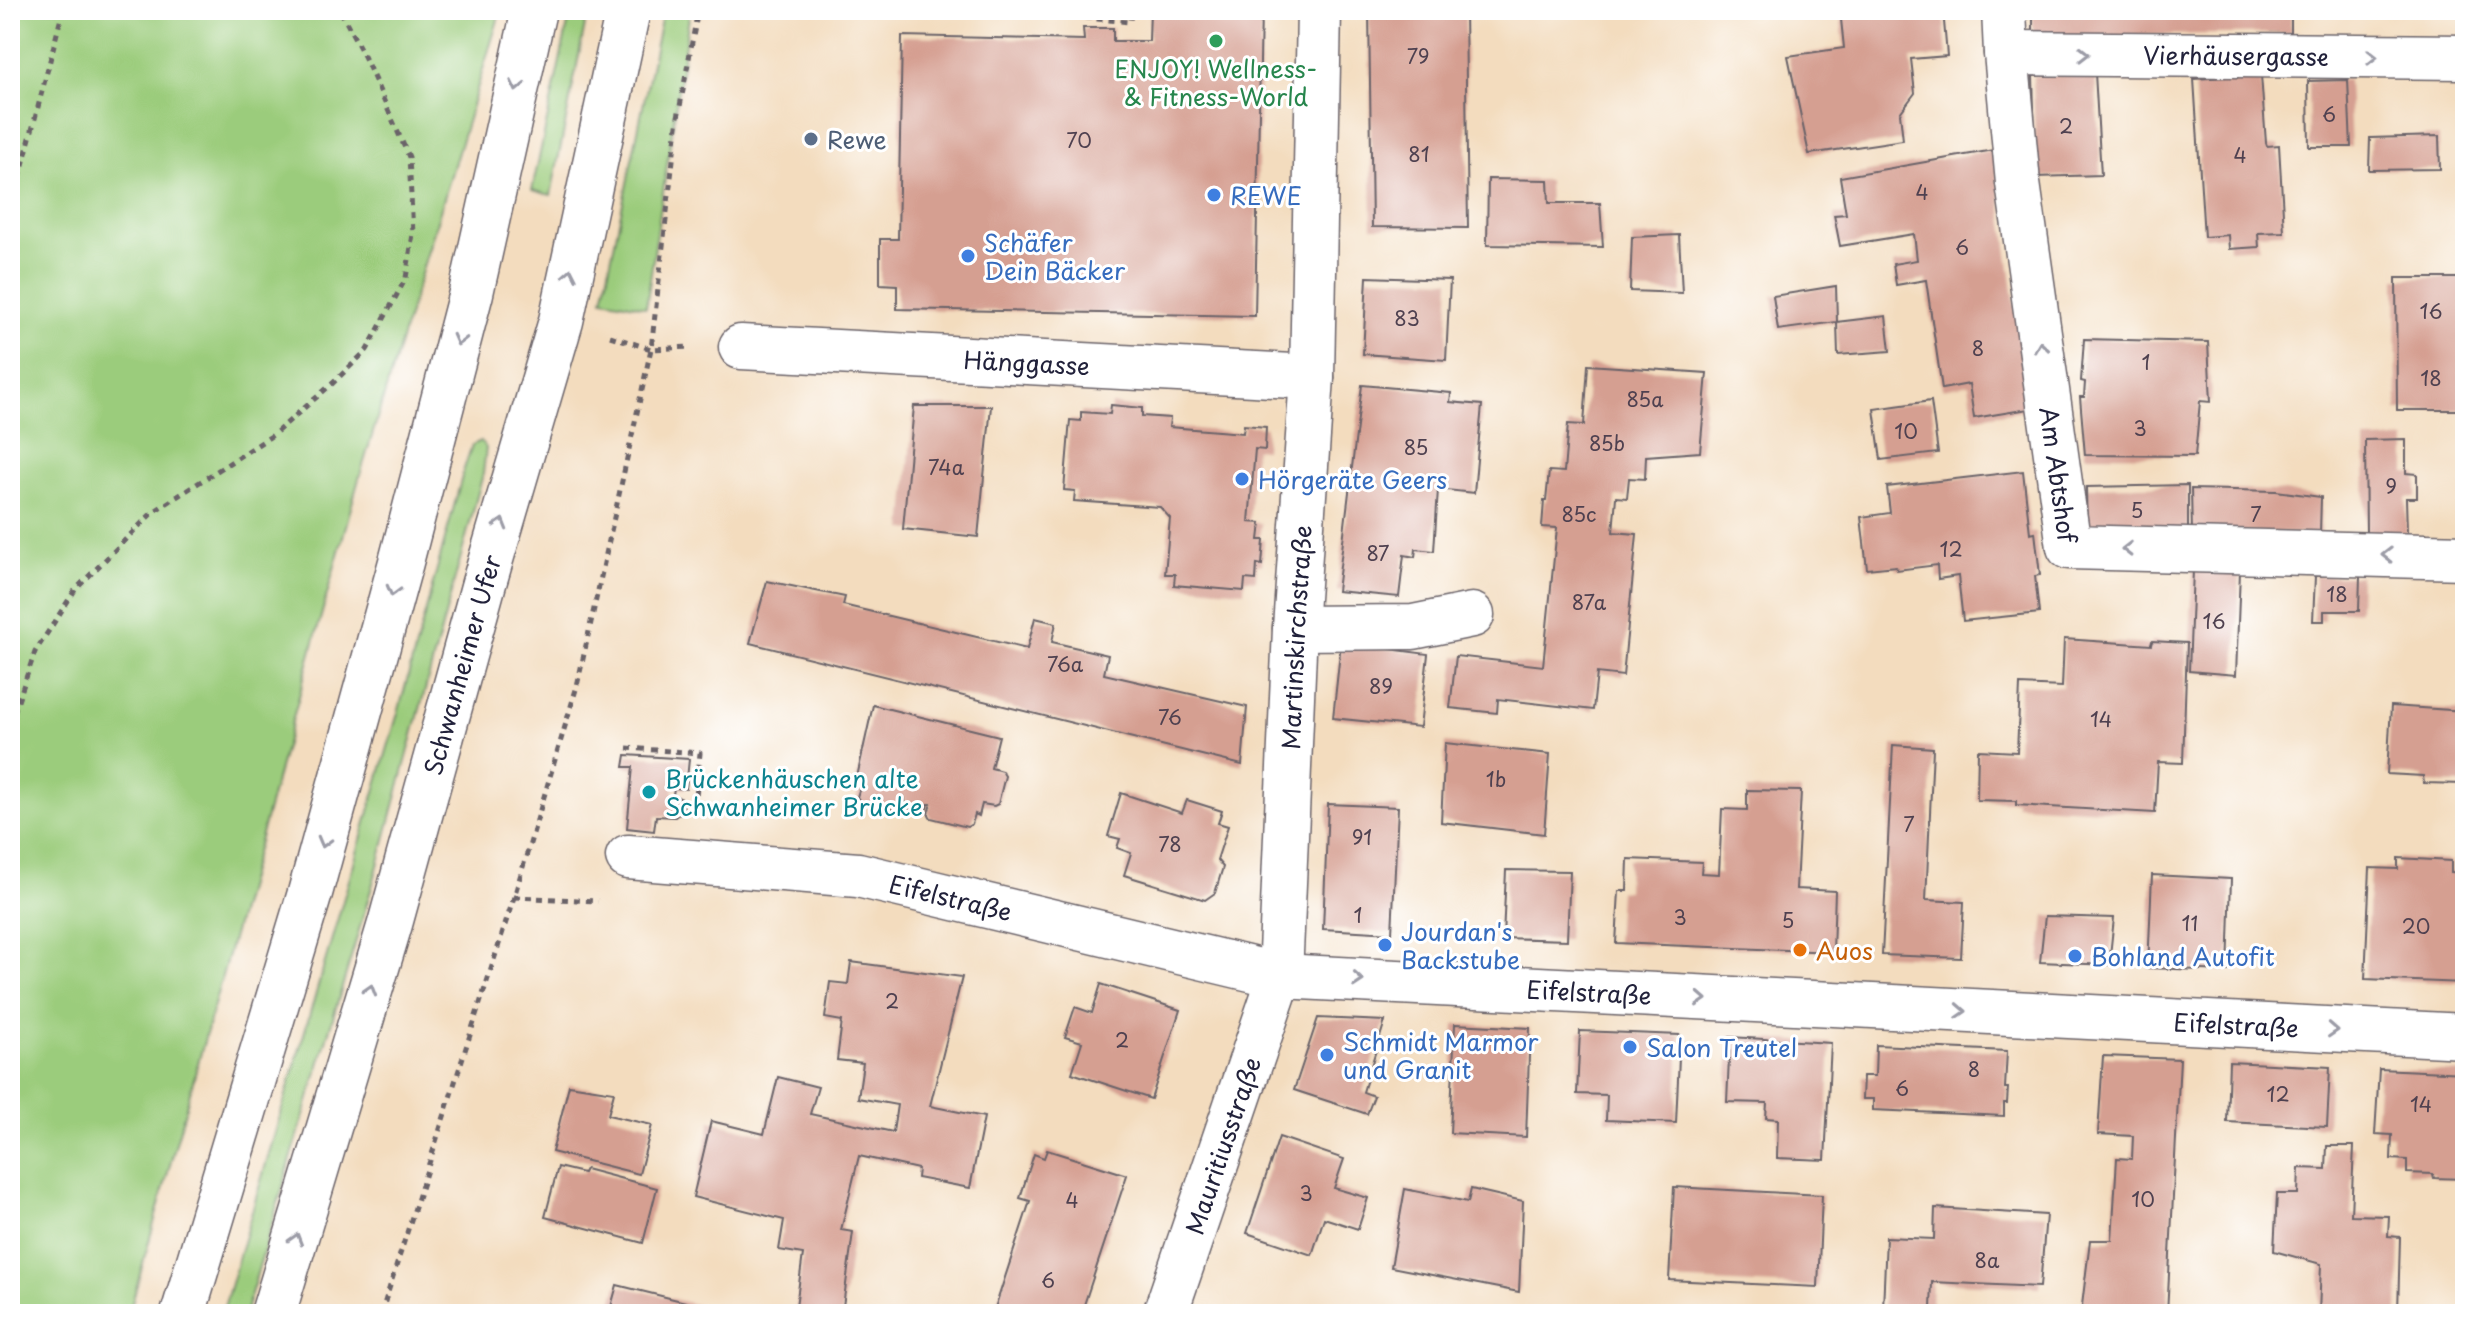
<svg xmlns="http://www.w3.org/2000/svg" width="2475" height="1324" font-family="'Playpen Sans',sans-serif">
  <rect width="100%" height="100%" fill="#fff"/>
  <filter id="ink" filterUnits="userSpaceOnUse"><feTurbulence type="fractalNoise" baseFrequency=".0125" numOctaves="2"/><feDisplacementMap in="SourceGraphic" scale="16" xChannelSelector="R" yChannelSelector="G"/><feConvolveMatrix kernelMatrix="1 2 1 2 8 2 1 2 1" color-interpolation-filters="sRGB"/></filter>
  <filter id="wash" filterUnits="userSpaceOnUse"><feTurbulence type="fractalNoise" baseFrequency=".006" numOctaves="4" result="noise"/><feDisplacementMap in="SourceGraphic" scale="32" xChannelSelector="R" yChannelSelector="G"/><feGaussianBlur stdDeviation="1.8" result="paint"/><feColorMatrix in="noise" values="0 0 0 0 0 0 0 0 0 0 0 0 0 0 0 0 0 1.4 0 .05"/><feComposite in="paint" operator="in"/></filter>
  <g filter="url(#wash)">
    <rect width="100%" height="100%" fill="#f3dcbe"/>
    <!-- green -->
    <g fill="#9bcc7c" stroke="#5e775c" stroke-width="2">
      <path d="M10,10H501L358,482L129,1314H10Z"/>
      <path d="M571,10H588L551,195L532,190Z"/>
      <path d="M663,10H690L646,307L603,299Z"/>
      <path d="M481,441L486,448L483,474L376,873L245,1314H222L400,706L464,469L472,445Z"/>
    </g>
    <g id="blocks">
      <!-- building -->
      <g fill="#d59f91">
        <path d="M1150,10H1261L1255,316L897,309V285L880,284V239H898L902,36L1084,40L1083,28H1113V41H1149Z"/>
        <path d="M1369,10H1465L1468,228L1372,227Z"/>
        <path d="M1840,10H1943L1947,56L1911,59L1915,93L1900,113L1903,140L1809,154L1788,56L1844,48Z"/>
        <path d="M2033,10H2291V33L2033,37Z"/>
        <path d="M2095,73L2101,175L2036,177L2033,76Z"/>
        <path d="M2261,75L2266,143L2267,146L2279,145L2284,232L2258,233L2259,247L2229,249L2228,235L2204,237L2194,79Z"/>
        <path d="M2348,80L2351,147H2309L2308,81Z"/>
        <path d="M2439,136L2440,169L2369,170L2370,138Z"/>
        <path d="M1994,150L2029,409L1974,418L1969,384L1942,389L1926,280L1896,285L1893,264L1917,260L1914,234L1840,246L1834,215L1846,214L1840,177Z"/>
        <path d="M1488,179L1548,180L1549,203H1600L1603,247L1487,245Z"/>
        <path d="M2460,198H2465V246L2460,247Z"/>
        <path d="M1679,235L1682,293L1630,291L1632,237Z"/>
        <path d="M1367,277L1450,280L1446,360L1363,354Z"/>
        <path d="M2396,278H2465V410H2397Z"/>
        <path d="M1836,286L1837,322L1778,330L1773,296Z"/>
        <path d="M1886,316L1890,351L1838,355L1837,322Z"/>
        <path d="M2084,339L2208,342L2211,402L2200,401L2195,456L2085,455L2080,397H2084L2085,382L2081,381Z"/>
        <path d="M1588,365L1707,373L1700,452L1646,456L1645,479L1629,478L1627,498L1616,497L1613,532L1637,534L1623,676L1597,673L1593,710L1498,699L1497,713L1450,708L1456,656L1543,666L1557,528L1542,527L1544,501H1546L1549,471L1564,472L1568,424L1584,425Z"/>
        <path d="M1362,385L1451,393L1450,402L1482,405L1474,493L1438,489L1434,551L1416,549L1415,557L1404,555L1399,597L1337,591Z"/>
        <path d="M1931,401L1938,453L1881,460L1874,409Z"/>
        <path d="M1111,405L1142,408V416L1170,418L1169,427L1243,433L1244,425L1266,427L1265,450L1255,449L1249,522L1261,523L1259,540H1264L1262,565L1257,564L1256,580L1245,579L1244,591L1174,585L1175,574H1165L1170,518L1160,507L1074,501L1075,491L1064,490L1070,420L1081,421V412L1110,414Z"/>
        <path d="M914,406H991L978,537L903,529Z"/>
        <path d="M2406,439V473L2417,474V498H2406L2407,533H2366L2365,440Z"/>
        <path d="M2023,471L2030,533L2035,532L2040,575L2035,576L2039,613L1963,621L1958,576L1938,579L1937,565L1897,570L1896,566L1867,569L1861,517L1890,513L1887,487Z"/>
        <path d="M2188,485V533H2087L2086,487Z"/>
        <path d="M2191,489L2276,491L2321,497L2320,534L2192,532Z"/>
        <path d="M2193,570L2240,571L2236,675L2189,671Z"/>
        <path d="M2315,576H2360L2359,611H2324V621H2313Z"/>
        <path d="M767,581L845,597L843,605L1027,649L1035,618L1056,623L1052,642L1108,655L1104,674L1247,707L1242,765L750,643Z"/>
        <path d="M2064,639L2151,645L2152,641L2187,643L2183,763L2158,762L2155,813L2016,805V801L1977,800L1978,750L2017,752L2020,685L2062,687Z"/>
        <path d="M1341,643L1428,654L1420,727L1333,718Z"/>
        <path d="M873,705L999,736L991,768L1002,771L1005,776L998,804L994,806L982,804L979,816L975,814L972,824L967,827L931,818L928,813L931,804H928L927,808L917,813L911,812L903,797L900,807L894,810L861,802L857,797L860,787L855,786Z"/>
        <path d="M2391,706L2465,711V784L2424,783L2423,776L2387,774Z"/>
        <path d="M1445,743L1550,754L1544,834L1441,822Z"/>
        <path d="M1893,745L1933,748L1926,900L1964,902L1961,958L1882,955Z"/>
        <path d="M626,755L689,759L686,789L674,788L673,795L682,799L684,810L675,817L656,816L654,831L627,828L633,767H624Z"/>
        <path d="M1747,790L1801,791L1796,889L1835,891L1833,952L1616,943L1619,891H1627L1628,859L1702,862L1701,873L1719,874L1722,809L1747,810Z"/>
        <path d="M1121,793L1182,813L1187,800L1222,811L1218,823L1228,826L1217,860L1223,867L1215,893L1205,900L1124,875L1131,853L1117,848L1120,839L1108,836Z"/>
        <path d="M1328,804L1398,807L1392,933L1323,929Z"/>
        <path d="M2398,858L2451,861V872L2465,873V983L2365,979L2370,868L2398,869Z"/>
        <path d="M1506,870L1570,871L1567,940L1503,938Z"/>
        <path d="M2152,875L2231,879L2228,971L2148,968Z"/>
        <path d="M2045,916L2114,918L2109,965L2040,962Z"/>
        <path d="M851,962L962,977L930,1106L984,1117L970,1188L917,1178L918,1169L859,1156L841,1230L853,1232L842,1314H795L803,1254L779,1250L784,1220L693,1197L711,1121L764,1134L778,1077L818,1087L810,1114L893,1132L897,1105L858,1098L863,1063L837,1060L842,1021L825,1018L830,982L848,984Z"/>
        <path d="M1101,984L1180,1010L1151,1099L1072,1073L1082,1042L1065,1037L1075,1007L1092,1013Z"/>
        <path d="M1318,1018L1385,1021L1363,1092L1374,1096L1367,1114L1294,1090Z"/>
        <path d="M1455,1024L1530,1028L1526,1137L1450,1133Z"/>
        <path d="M1580,1031L1680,1035L1676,1123L1606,1120L1607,1095L1577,1094Z"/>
        <path d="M1730,1037L1831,1043L1825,1160L1777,1158L1778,1119L1766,1118L1767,1103L1727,1102Z"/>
        <path d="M1876,1045L2007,1051L2005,1088H2008L2007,1103H2004V1116L1873,1110V1099H1862L1863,1076H1875Z"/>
        <path d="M2103,1056L2180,1059L2167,1314H2081L2090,1240H2112L2117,1158L2132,1159L2133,1136L2098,1134Z"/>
        <path d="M2229,1062L2330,1067L2327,1127L2227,1122Z"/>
        <path d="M2379,1069L2465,1073V1179L2434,1178L2433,1174L2407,1173V1160L2391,1159L2392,1135L2375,1134Z"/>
        <path d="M569,1085L614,1092L608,1115L652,1125L639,1174L552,1152Z"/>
        <path d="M1279,1137L1344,1159L1334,1188L1368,1198L1358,1229L1324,1218L1312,1255L1247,1233Z"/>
        <path d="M2327,1146H2354L2351,1215L2389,1216L2388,1236L2400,1237L2398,1313L2319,1314L2321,1264L2274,1251L2277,1194H2298L2299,1168L2326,1169Z"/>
        <path d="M1047,1150L1127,1175L1081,1314H993L1030,1201L1020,1198L1034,1154L1044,1158Z"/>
        <path d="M558,1167L583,1173L585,1169L657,1188L643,1243L545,1217Z"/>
        <path d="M1674,1187L1822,1195L1818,1287L1669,1280Z"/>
        <path d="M1405,1189L1468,1202L1471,1189L1523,1201L1519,1292L1391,1267Z"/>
        <path d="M1935,1208L2046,1215L2040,1287L1932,1282L1931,1309H1883L1886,1237L1934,1239Z"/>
        <path d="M617,1285L722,1311L721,1314H609Z"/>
      </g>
    </g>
  </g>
  <g filter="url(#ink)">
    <use href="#blocks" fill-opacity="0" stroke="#6b6369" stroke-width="2"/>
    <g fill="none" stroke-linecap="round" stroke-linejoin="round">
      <defs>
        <g id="minor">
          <path id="s1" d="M2004,10L2006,53L2018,183L2069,547L2465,557"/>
          <path id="s2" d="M2006,53L2465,57"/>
          <path id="s3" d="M741,347L1312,377"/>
          <path d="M1295,628L1413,627L1472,615"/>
          <path id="s4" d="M628,857L858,875L1280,976L2465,1036"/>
          <path id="s5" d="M1165,1314L1280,976L1295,628L1312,377L1319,10"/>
        </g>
        <g id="major">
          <path d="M183,1314L310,893L401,562L471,293L534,10"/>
          <path id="s6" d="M273,1314L390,924L484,583L561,321L628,10"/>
        </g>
      </defs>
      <!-- minor casing -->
      <use href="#minor" stroke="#6b6369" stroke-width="47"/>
      <!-- major casing -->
      <use href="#major" stroke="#6b6369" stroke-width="47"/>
      <!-- path -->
      <g stroke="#6b6369" stroke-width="5" stroke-dasharray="6 6" stroke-linecap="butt">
        <path d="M1001,10L1130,22L1131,10"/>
        <path d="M10,261L15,196L63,10"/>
        <path d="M610,336L651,349L690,347"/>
        <path d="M10,724L35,652L75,590L153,512L273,435L333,383L367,350L406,278L413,234L409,157L364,56L340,10"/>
        <path d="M627,748L700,753L695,808"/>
        <path d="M514,897L598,901"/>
        <path d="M381,1314L514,897L577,686L651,349L678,117L698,10"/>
      </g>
      <!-- minor -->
      <use href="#minor" stroke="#fff" stroke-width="44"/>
      <!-- major -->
      <use href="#major" stroke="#fff" stroke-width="44"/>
    </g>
    <!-- one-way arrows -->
    <defs><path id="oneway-chevron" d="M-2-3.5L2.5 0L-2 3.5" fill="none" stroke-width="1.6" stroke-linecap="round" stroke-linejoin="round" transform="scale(2)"/></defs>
    <g stroke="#9c9ca7">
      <use href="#oneway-chevron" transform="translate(2084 54)"/>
      <use href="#oneway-chevron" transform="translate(2372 57)"/>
      <use href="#oneway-chevron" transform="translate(517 86) rotate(102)"/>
      <use href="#oneway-chevron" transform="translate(570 274) rotate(-79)"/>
      <use href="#oneway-chevron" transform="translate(459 340) rotate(104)"/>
      <use href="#oneway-chevron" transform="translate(2041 347) rotate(-98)"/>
      <use href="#oneway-chevron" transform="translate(501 524) rotate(-74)"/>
      <use href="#oneway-chevron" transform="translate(2127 549) rotate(-179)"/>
      <use href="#oneway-chevron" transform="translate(2387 555) rotate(-179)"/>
      <use href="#oneway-chevron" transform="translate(393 591) rotate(105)"/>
      <use href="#oneway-chevron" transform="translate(324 842) rotate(105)"/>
      <use href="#oneway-chevron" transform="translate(1358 980) rotate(4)"/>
      <use href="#oneway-chevron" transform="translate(370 990) rotate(-73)"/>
      <use href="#oneway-chevron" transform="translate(1701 999) rotate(3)"/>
      <use href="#oneway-chevron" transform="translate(1961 1011) rotate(3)"/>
      <use href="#oneway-chevron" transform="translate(2333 1030) rotate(3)"/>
      <use href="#oneway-chevron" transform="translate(296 1239) rotate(-73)"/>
    </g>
  </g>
  <!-- markers -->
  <circle fill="#2e9e5b" stroke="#fff" stroke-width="3" cx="1216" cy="41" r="8"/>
  <circle fill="#5c6f8a" stroke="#fff" stroke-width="3" cx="811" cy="139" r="8"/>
  <g fill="#3f7fe0" stroke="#fff" stroke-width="3">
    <circle cx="1214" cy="195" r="8"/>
    <circle cx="968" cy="256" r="8"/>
    <circle cx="1242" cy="479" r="8"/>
    <circle cx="1385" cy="945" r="8"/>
    <circle cx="2075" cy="956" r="8"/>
    <circle cx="1630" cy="1047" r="8"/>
    <circle cx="1327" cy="1055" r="8"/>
  </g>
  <circle fill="#0f9aa8" stroke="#fff" stroke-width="3" cx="649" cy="792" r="8"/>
  <circle fill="#e8710a" stroke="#fff" stroke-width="3" cx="1800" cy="950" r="8"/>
  <g text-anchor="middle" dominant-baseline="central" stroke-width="6" stroke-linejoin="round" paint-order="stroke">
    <!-- number labels -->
    <g font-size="20" fill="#4f4150">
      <text x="1418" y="56">79</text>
      <text x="2329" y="114">6</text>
      <text x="2066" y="126">2</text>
      <text x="1079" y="140">70</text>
      <text x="1419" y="154">81</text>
      <text x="2240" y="155">4</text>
      <text x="1922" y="192">4</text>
      <text x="1962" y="247">6</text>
      <text x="2431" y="311">16</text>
      <text x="1407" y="318">83</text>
      <text x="1978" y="348">8</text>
      <text x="2146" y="362">1</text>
      <text x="2431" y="378">18</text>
      <text x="1645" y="399">85a</text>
      <text x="2140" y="428">3</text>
      <text x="1906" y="431">10</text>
      <text x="1607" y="443">85b</text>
      <text x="1416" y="447">85</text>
      <text x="946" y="467">74a</text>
      <text x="2391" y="486">9</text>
      <text x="2137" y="510">5</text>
      <text x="1579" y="514">85c</text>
      <text x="2256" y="514">7</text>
      <text x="1951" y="549">12</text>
      <text x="1378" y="553">87</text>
      <text x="2337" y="594">18</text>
      <text x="1589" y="602">87a</text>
      <text x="2214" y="621">16</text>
      <text x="1065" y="664">76a</text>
      <text x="1381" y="686">89</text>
      <text x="1170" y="717">76</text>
      <text x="2101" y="719">14</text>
      <text x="1496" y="779">1b</text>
      <text x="1909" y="824">7</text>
      <text x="1362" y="837">91</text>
      <text x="1170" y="844">78</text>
      <text x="1358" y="915">1</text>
      <text x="1680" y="917">3</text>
      <text x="1788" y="920">5</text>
      <text x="2190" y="923">11</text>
      <text x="2416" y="926">20</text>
      <text x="892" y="1001">2</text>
      <text x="1122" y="1040">2</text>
      <text x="1974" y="1069">8</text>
      <text x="1902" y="1088">6</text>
      <text x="2278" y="1094">12</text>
      <text x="2421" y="1104">14</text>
      <text x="1306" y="1193">3</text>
      <text x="2143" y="1199">10</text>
      <text x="1072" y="1200">4</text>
      <text x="1987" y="1260">8a</text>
      <text x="1048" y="1280">6</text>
    </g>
    <!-- street labels -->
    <g font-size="24" fill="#22223b" stroke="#fff">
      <text stroke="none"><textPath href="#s2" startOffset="230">Vierhäusergasse</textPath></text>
      <text stroke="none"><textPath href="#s3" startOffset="286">Hänggasse</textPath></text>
      <text stroke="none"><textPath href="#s1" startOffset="468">Am Abtshof</textPath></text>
      <text stroke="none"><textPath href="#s5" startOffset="696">Martinskirchstraße</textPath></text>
      <text stroke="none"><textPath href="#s6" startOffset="676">Schwanheimer Ufer</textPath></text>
      <text stroke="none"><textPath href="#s4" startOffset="326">Eifelstraße</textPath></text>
      <text stroke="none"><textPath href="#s4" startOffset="974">Eifelstraße</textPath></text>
      <text stroke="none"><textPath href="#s4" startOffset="1622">Eifelstraße</textPath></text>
      <text stroke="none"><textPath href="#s5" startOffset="178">Mauritiusstraße</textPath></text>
    </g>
    <!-- leisure labels -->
    <g font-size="24" fill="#27864d" stroke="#fff">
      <text x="1216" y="68">ENJOY! Wellness-<tspan x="1216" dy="28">&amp; Fitness-World</tspan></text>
    </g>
    <!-- service labels -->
    <g font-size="24" fill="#4e5e75" stroke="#fff" text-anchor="start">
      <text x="827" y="139">Rewe</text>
    </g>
    <!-- shop labels -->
    <g font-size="24" fill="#366cbe" stroke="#fff" text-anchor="start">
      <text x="1230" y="195">REWE</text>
      <text x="984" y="242">Schäfer<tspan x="984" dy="28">Dein Bäcker</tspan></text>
      <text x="1258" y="479">Hörgeräte Geers</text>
      <text x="1401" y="931">Jourdan's<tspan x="1401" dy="28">Backstube</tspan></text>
      <text x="2091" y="956">Bohland Autofit</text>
      <text x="1343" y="1041">Schmidt Marmor<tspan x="1343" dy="28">und Granit</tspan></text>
      <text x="1646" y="1047">Salon Treutel</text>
    </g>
    <!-- culture labels -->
    <g font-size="24" fill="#0d838f" stroke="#fff" text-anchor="start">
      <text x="665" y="778">Brückenhäuschen alte<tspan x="665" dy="28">Schwanheimer Brücke</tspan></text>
    </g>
    <!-- food labels -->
    <g font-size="24" fill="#c56008" stroke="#fff" text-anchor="start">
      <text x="1816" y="950">Auos</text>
    </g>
  </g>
  <!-- margin -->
  <rect width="2475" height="1324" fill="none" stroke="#fff" stroke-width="40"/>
</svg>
